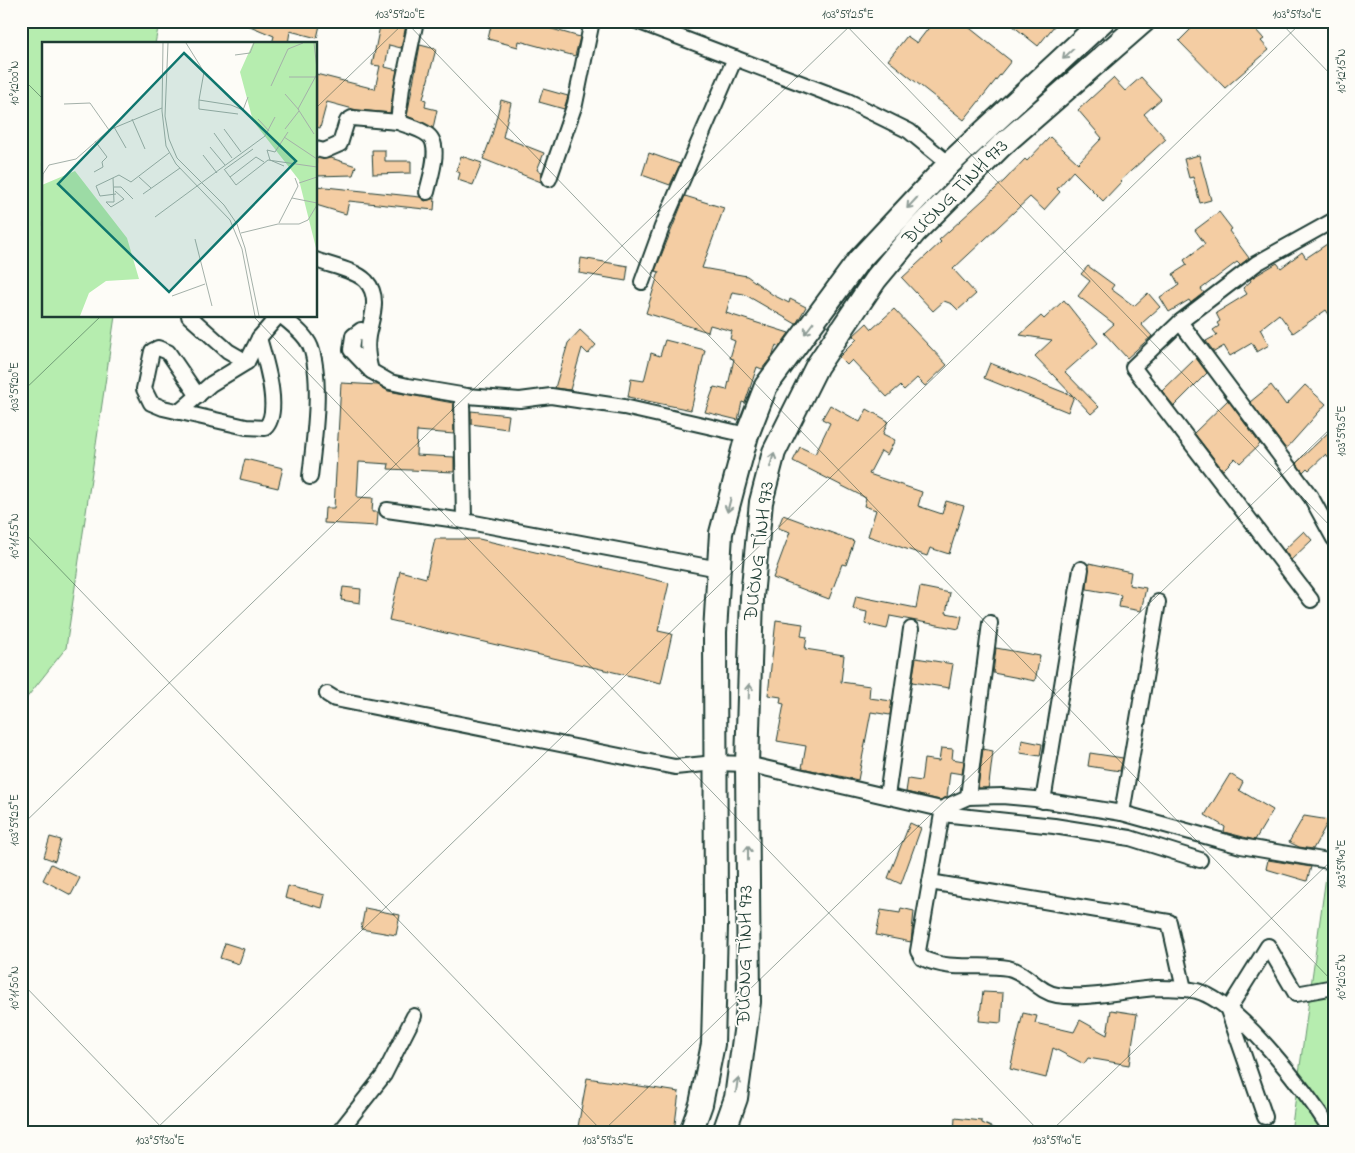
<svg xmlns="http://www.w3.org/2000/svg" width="1355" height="1153" font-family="'Indie Flower',sans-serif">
  <rect width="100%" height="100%" fill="#fdfcf7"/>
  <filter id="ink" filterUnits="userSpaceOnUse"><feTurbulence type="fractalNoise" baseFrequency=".02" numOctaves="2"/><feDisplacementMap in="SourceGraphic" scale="10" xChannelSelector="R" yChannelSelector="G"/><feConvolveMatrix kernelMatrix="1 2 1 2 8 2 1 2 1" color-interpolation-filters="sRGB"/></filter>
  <g filter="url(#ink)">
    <!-- green -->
    <g fill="#b6edaf" stroke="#6a9572">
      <path d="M21,21L159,23L155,44H44V316H115L66,648L21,705Z"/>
      <path d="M1334,818V1132H1291Z"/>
    </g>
    <!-- building -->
    <g fill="#f4cda3" stroke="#1f3d34">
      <path d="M238,21H321L317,38L290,31L288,44H272L274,36Z"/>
      <path d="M381,21H407L401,48L389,45L385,67L397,70L390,113L357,110L327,102L320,128L316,127V74L375,89L380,66L372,65Z"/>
      <path d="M492,21H524L580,37L575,56L519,41L518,47L488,39Z"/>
      <path d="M934,21H961L1011,61L964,120L888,60L907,36L917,43Z"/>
      <path d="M1007,21H1048L1054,26L1038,46Z"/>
      <path d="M1199,21H1248L1264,39L1261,41L1269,50L1225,88L1179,41Z"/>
      <path d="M420,45L436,49L423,99L426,100L425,107L437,110L433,128L407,116Z"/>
      <path d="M1141,77L1161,99L1144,114L1166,139L1121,180L1122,181L1103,201L1073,171L1057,189L1060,192L1044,210L1030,197L953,269L976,294L958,310L952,304L944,301L933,311L902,278L941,242L939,240L1005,180L1025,159L1027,161L1050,137L1078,163L1102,138L1078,110L1113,78L1125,91Z"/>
      <path d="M543,89L568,96L564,109L539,102Z"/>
      <path d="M501,100L511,103L503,137L544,153L537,170L542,172L541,182L483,159L492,135Z"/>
      <path d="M372,150H385V161H411V173L373,174Z"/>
      <path d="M649,153L680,164L670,185L642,175Z"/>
      <path d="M1199,155L1211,200L1200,203L1193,177L1189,178L1184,159Z"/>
      <path d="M461,156L482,163L473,185L458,180L460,173L456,171Z"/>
      <path d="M316,158H331L356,166L353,175L316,176Z"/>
      <path d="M316,186L420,197L425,201L435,198L434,210L349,201L346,214L316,205Z"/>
      <path d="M685,196L724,208L702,268L747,276L773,295L789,303L790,299L806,307L796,324L744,294L732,292L726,313L789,333L779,347L776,345L773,355L762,369L757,367L745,403L742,402L738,420L705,412L714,387L727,390L734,359L730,358L735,341L730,339L732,331L710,325L708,332L646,313L659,272L655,271Z"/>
      <path d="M1219,212L1232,229L1229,231L1249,258L1240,265L1237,262L1201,289L1204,293L1191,303L1189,300L1169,312L1160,297L1179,285L1173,274L1187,265L1184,260L1205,244L1195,230Z"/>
      <path d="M1330,242L1334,247V322L1326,310L1293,333L1279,314L1260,329L1269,345L1257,352L1252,343L1230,356L1224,346L1214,352L1206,341L1217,335L1213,330L1219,326L1217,323L1220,321L1216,313L1247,294L1243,288L1251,281L1250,279L1277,263L1281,268L1302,252L1306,258Z"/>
      <path d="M581,258L628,266L626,281L579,273Z"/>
      <path d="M1088,266L1114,285L1111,289L1134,306L1148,293L1160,307L1141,324L1152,336L1127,358L1104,333L1114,324L1078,296L1090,281L1081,274Z"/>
      <path d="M1064,300L1098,343L1065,372L1099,407L1091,414L1074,396L1068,412L984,378L990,363L1073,396L1035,356L1052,340L1020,335L1041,316L1044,319Z"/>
      <path d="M894,309L947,365L925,386L917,378L904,390L900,386L887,397L852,360L847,365L839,357L857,339L853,336L867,323L872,329Z"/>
      <path d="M580,330L596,345L588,354L582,348L570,390L555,388L568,343Z"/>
      <path d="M665,340L705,350L691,410L628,397L631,379L644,381L651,353L660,356Z"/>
      <path d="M1196,358L1207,373L1174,406L1162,391Z"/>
      <path d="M341,383L378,385L388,391L453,403L454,434L417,431L416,455L454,457V472L388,469L389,464L359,462L357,497L373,498L372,512H378L377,526L324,523L325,508H334Z"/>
      <path d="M1271,385L1286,405L1305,385L1326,404L1286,449L1250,402Z"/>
      <path d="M1228,400L1260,444L1240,463L1235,458L1223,470L1194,433Z"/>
      <path d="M830,405L860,422L867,409L888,421L883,434L895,440L887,455L881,451L869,474L922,492L918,506L942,514L946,501L964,506L949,554L930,548L927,556L868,536L876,510L864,506L866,498L793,461L800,447L815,454L830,423L822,419Z"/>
      <path d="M471,411L509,415L507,429L471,424Z"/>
      <path d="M1334,427V464L1326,454L1309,470L1307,468L1303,472L1296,463Z"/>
      <path d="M245,459L283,468L278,488L240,479Z"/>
      <path d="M783,515L854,541L846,565L842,564L829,599L773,578L790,532L778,528Z"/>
      <path d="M1304,531L1312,540L1291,560L1284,550Z"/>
      <path d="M435,539H479L669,583L658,631L672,634L661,683L389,620L400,571L426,578Z"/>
      <path d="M1089,563L1131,572L1129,585L1146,588L1141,611L1119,607L1121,595L1087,589Z"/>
      <path d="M343,587L361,589L360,603L341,600Z"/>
      <path d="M920,587L950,593L946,613L962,616L959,629L890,616L887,629L865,624L867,612L853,609L856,596L916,608Z"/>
      <path d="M776,620L803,624L801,636L807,637L805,649L844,655L841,682L870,686L869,698L892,701L890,715L871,712L858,780L802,768L806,746L777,741L784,704L780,703L781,697L768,695Z"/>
      <path d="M996,648L1040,656L1035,681L993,673Z"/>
      <path d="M916,658L953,664L949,688L912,682Z"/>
      <path d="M1022,740L1042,744L1040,756L1020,753Z"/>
      <path d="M941,748L953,749L952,759L964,761L962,774L950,772L947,797L940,800L906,792L908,779L921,781L924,759L939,761Z"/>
      <path d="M983,749L993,751L989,784L988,788H978Z"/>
      <path d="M1090,753L1123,758L1120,771L1088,766Z"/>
      <path d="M1230,774L1243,782L1239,790L1273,810L1255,840L1224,832L1225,827L1205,815Z"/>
      <path d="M1304,816L1329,820L1313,849L1299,847L1289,842Z"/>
      <path d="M910,823L921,828L901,884L888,878Z"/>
      <path d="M50,837L61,840L55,861L44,857Z"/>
      <path d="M1268,860L1311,867L1307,881L1266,869Z"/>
      <path d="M51,864L80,878L71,895L43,880Z"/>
      <path d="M288,886L325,895L322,908L285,898Z"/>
      <path d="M365,908L400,915L396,935L361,929Z"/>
      <path d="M901,908L914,911L911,942L876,935L881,910L900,913Z"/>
      <path d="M225,943L244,949L239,964L220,958Z"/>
      <path d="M983,992L1003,993L1001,1023L979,1021Z"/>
      <path d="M1111,1010L1137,1014L1129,1065L1088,1058L1084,1064L1053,1048L1046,1078L1010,1069L1023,1013L1037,1016L1035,1023L1074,1032L1080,1020L1107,1035Z"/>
      <path d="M587,1078L679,1092L674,1132H577Z"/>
      <path d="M955,1118L982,1121V1123L1002,1132H954Z"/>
    </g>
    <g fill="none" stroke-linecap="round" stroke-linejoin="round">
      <defs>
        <g id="street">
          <path d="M637,21L848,101L909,131L949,164"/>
          <path d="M398,122C407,126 420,128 428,135C442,146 430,178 427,192"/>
          <path d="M316,149L324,151L340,144L347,121L352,118L398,122L402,87L416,21"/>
          <path d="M549,179L575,104L592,21"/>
          <path d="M1334,220L1257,263L1180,322L1311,497L1334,539"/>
          <path d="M316,260C331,266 355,270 366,281C381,297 371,319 368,336C366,348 368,360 371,371L390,382L408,386L467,396L520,400L551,396L624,407L747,435"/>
          <path d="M642,282L662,227L735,58"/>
          <path d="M189,316L228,351L247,362"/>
          <path d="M282,316C293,326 308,336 312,351C322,386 314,440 310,477"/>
          <path d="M1180,322L1133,367L1311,600"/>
          <path d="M367,337L361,330L353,336L351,350L371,371"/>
          <path d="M198,396L168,352L158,348L152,351L144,389L151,403L163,408L246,427L265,428C282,412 265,359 259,338"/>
          <path d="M462,398L464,521"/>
          <path d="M179,412L211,384L247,362L259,338L278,316"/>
          <path d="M387,510L464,521L719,569"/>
          <path d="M327,694L335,699L675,767L715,763L747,764L941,809L968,797L1002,796L1035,799L1122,813L1241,846L1334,862"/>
          <path d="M887,796L911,629"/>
          <path d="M968,797L990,623"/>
          <path d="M1043,801L1081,569"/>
          <path d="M941,809L942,814L918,951L922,958C951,972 979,963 1008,968C1027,972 1038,992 1057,995C1085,1000 1127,990 1156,988C1169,988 1184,988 1197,991C1240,1003 1308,1094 1332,1132"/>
          <path d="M1122,813L1158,602"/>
          <path d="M942,814L1054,826L1130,838L1200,860"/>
          <path d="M930,882L1169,922L1184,989"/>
          <path d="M1265,1117L1228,1010L1268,946L1296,994L1334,987"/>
          <path d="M339,1132L384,1075L414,1016"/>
        </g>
        <g id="primary">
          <path d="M691,1132L701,1104L713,1044L716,926L715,632L721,533L747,435L766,386L859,260L949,164L1103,21"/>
          <path d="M724,1132L736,1098L749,1002L747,764L752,597L761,502L774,452L817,366L875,280L915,232L1000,147L1144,21"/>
        </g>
      </defs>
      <!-- street casing -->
      <use href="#street" stroke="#1f3d34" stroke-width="18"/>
      <!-- primary casing -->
      <use href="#primary" stroke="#1f3d34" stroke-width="26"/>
      <!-- street -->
      <use href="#street" stroke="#fdfcf7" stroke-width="14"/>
      <!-- primary -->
      <use href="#primary" stroke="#fdfcf7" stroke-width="22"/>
    </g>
    <!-- one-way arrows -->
    <defs><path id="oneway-shaft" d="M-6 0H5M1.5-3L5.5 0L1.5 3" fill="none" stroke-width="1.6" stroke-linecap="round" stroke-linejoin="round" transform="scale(1.25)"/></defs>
    <g stroke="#8e9c96">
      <use href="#oneway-shaft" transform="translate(1068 54) rotate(137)"/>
      <use href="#oneway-shaft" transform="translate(912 203) rotate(133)"/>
      <use href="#oneway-shaft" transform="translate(809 328) rotate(127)"/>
      <use href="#oneway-shaft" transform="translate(772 460) rotate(-75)"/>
      <use href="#oneway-shaft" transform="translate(729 505) rotate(104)"/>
      <use href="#oneway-shaft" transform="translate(749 691) rotate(-88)"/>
      <use href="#oneway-shaft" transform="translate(748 853) rotate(-90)"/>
      <use href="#oneway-shaft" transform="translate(737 1085) rotate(-82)"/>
    </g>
  </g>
  <!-- ticks -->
  <path fill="none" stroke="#1f3d34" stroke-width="1" stroke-opacity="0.45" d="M405,21L1334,983M842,21L1334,530M1279,21L1334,78M21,77L44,100M316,108L406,21M253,316L1040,1132M21,393L101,316M21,529L603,1132M21,826L855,21M21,982L166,1132M153,1132L1303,21M602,1132L1334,425M1050,1132L1334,858"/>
  <g text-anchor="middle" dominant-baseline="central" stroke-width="4" stroke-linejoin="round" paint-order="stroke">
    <!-- street labels -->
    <g font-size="20" fill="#1f3d34" stroke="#fdfcf7">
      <text transform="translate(956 193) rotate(-45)">ĐƯỜNG TỈNH 973</text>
      <text transform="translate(760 551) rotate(-83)">ĐƯỜNG TỈNH 973</text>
      <text transform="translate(746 955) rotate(-89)">ĐƯỜNG TỈNH 973</text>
    </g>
  </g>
  <!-- overview -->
  <g transform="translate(42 42)">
    <rect width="275" height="275" fill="#fdfcf7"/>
    <path d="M211,1H275V210L257,138L211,79L198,30ZM33,129L85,196L97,237L64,239L47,251L38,274H0V143Z" fill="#b6edaf"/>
    <path fill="none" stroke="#a4b0a9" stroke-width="1" d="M121,1L120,69L124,104L134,122L188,178L200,207L213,274M126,1L123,74L127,97L135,116L182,163L195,182L203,206L217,274M144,1L162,30L157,58L189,63L201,68L206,55M272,1L275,27M193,13L208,11L212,1M247,35H274M229,44L246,7L261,1M243,52L257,68M157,58V67L196,72M22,62L48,61L67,88M90,77L103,107M216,77L227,89M72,85L84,106M182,87L199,110M243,87L257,69M172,91L190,116M272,92L256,67L275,32M242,95L275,117M168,105L183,123M161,113L175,131M242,124L228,118L225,108L233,110L246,90M182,127L194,143L226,118L275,125M183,127L211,107M52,130L61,125L60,120L65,115L53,99M97,135L109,146M188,135L214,115L222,120M71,136L72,160M257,141L275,135M72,145H79L91,157M74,152L58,154L54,144L77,133L89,140L127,111M101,152L138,126M0,153L1,132L7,123L34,117L67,88L120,66M250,156L275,161M72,160H64L69,165L82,157L73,149M113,175L223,94L233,75M237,181L256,144L253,136M199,191L236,182H257L266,178L275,163M153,197L170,264M130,254L163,242"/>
    <path fill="#0f766e" fill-opacity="0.15" stroke="#0f766e" stroke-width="2.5" d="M142,11L254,119L127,250L16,142Z"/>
    <rect width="275" height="275" fill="none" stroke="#1f3d34" stroke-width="2.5"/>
  </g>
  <!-- margin -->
  <rect width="1355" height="1153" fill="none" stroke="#fdfcf7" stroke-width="55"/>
  <rect x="28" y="28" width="1300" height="1098" fill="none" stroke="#1f3d34" stroke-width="2"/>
  <g font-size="12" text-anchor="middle" fill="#1f3d34">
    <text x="400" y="18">103°59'20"E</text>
    <text x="848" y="18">103°59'25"E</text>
    <text x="1297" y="18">103°59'30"E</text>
    <text transform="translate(1341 71) rotate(-90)" y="4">10°12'15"N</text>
    <text transform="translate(14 83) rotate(-90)" y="4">10°12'00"N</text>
    <text transform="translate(14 387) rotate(-90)" y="4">103°59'20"E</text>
    <text transform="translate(1341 431) rotate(-90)" y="4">103°59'35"E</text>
    <text transform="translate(14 536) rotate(-90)" y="4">10°11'55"N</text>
    <text transform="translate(14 820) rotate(-90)" y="4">103°59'25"E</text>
    <text transform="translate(1341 864) rotate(-90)" y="4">103°59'40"E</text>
    <text transform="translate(1341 977) rotate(-90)" y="4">10°12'05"N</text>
    <text transform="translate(14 988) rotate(-90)" y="4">10°11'50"N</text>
    <text x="160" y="1144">103°59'30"E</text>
    <text x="608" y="1144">103°59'35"E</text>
    <text x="1057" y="1144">103°59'40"E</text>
  </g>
</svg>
